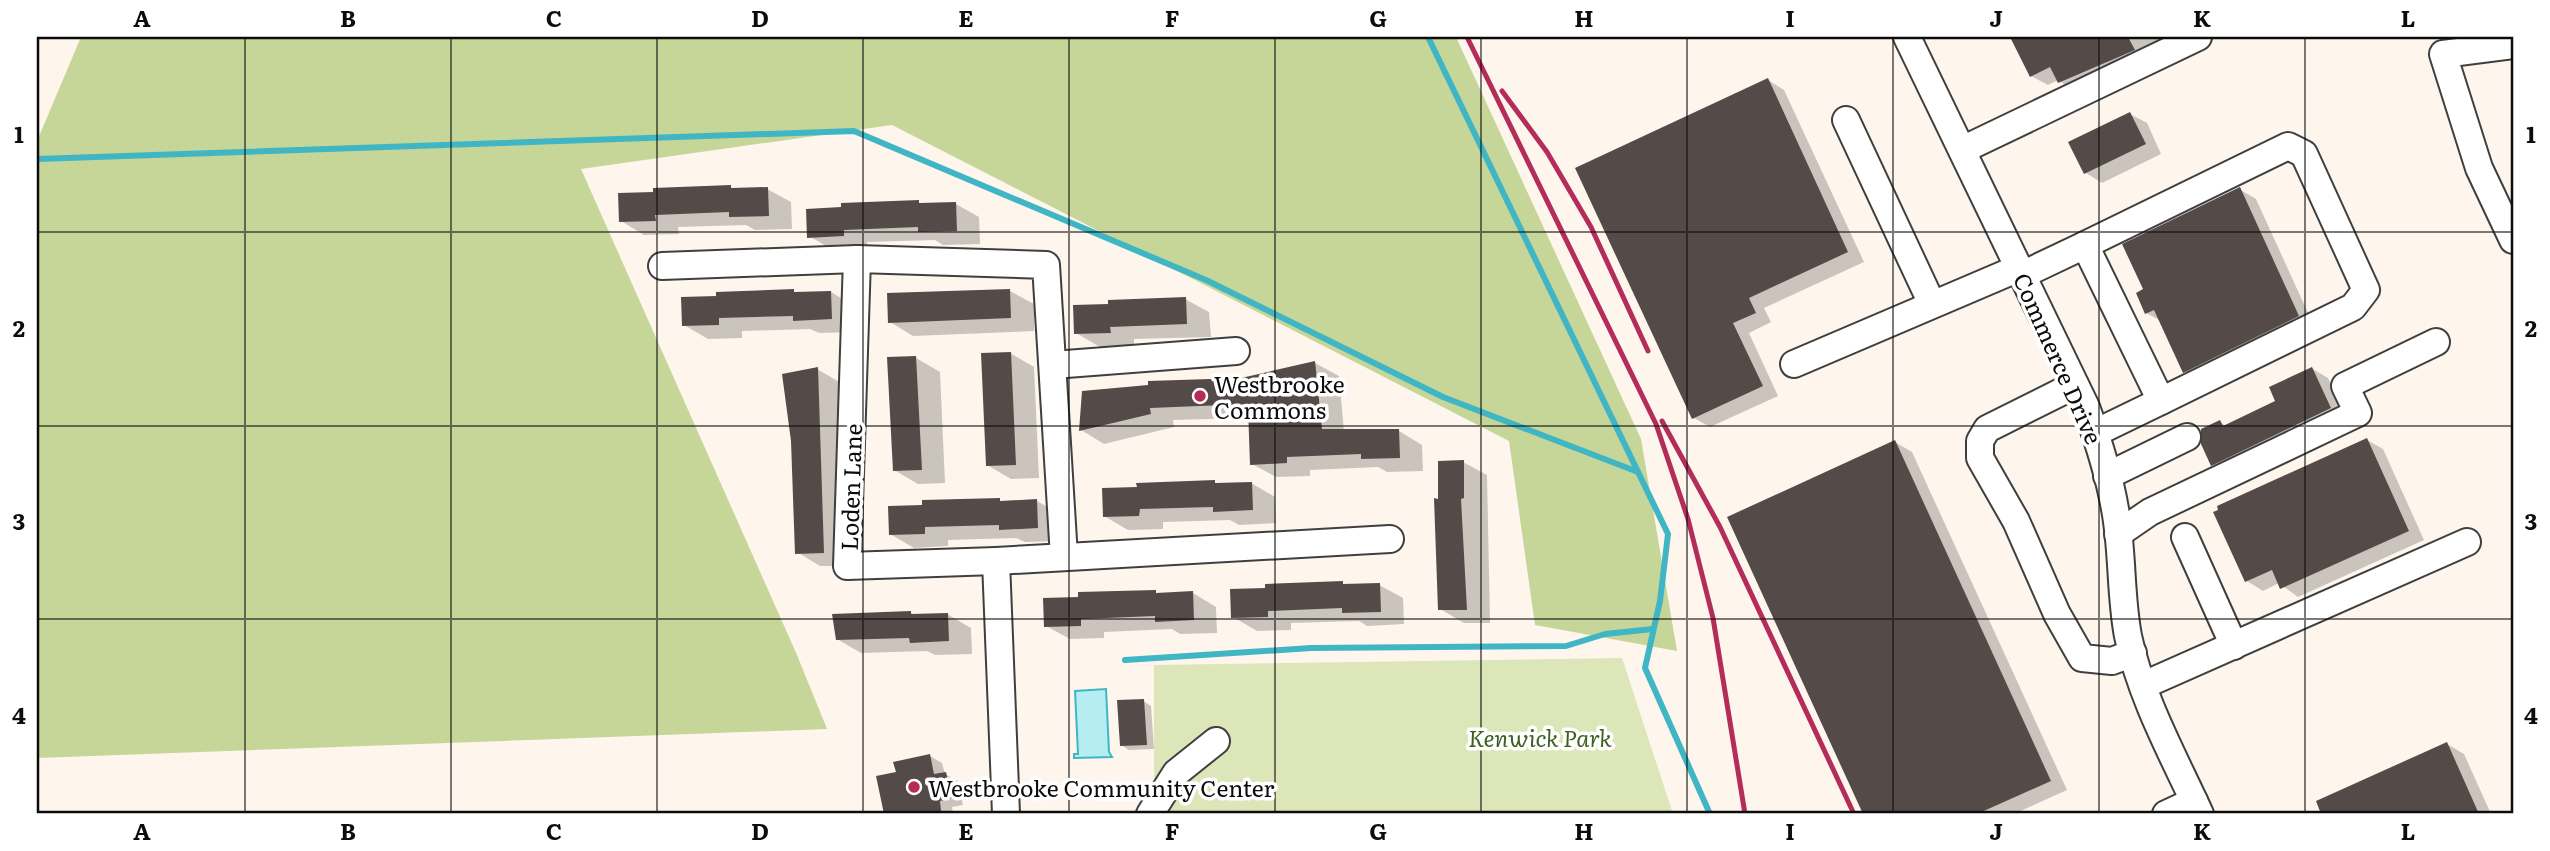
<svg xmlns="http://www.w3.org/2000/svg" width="2550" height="851" font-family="Literata,serif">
  <rect width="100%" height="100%" fill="#fef6ed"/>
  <!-- green -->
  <path fill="#dde6b9" d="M1622,658L1673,814H1154V665Z"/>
  <!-- forest -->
  <path fill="#c6d699" d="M81,37H1456L1641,439L1677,651L1535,625L1509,441L892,125L581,169L797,655L827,729L37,758V141Z"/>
  <!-- water -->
  <path fill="#b5edf2" stroke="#40b6c5" stroke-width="2" d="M1106,689L1109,752L1112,757L1074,758V754H1078L1075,691Z"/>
  <!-- shadow -->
  <g fill="#0003">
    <path d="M2012,37H2190L2076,92L2058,80L2048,85L2031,76Z"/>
    <path d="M1768,80L1784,90L1864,262L1764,308L1771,322L1749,333L1778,396L1710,427L1694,418Z"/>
    <path d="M2130,114L2147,123L2161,154L2102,183L2086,173Z"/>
    <path d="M767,189L791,202L792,229L755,230L746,225L678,227L679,234L644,235L621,221L654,194Z"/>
    <path d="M2239,189L2256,199L2314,326L2201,381L2185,371L2161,321L2146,313V290Z"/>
    <path d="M956,204L979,217L980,244L943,245L935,240L867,242V249L833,250L809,236Z"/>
    <path d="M1010,291L1034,304V331L913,336L890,322Z"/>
    <path d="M831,292L854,306L856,332L819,333L810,329L742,331V338L708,339L684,325L718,298Z"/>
    <path d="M1185,299L1209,312L1211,337L1134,339V346L1100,347L1076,333Z"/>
    <path d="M1010,353L1034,367L1039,478L1011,479L987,465Z"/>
    <path d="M916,358L940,372L945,483L918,484L894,470Z"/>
    <path d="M1315,363L1339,376L1344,431H1399L1422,445L1423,471L1387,472L1378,467L1310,470V476L1276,477L1252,464L1250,423L1242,418L1173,420L1174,427L1104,444L1081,430L1084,393L1241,379Z"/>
    <path d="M2311,368L2328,378L2347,418L2229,474L2212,464L2220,422L2226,426L2278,402Z"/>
    <path d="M817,369L841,383L847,566H820L797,552Z"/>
    <path d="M2367,440L2383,449L2424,540L2298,597L2279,583L2263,591L2247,581Z"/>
    <path d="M1895,442L1912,452L2067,790L2014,814H1865L1729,518Z"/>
    <path d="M1463,462L1487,475L1490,623H1464L1440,609V501Z"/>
    <path d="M1251,483L1275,497L1276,523L1239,525L1230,520L1163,522V529L1128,530L1104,516Z"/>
    <path d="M1037,501L1061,515L1062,541L1025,542L1016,538L948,540V546L914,548L890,534Z"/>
    <path d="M1379,585L1403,598L1404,624L1367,626L1359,621L1291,623V630L1257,631L1233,617Z"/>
    <path d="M1193,593L1216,607L1217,633L1180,634L1172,629L1104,632V638L1070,639L1046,626Z"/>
    <path d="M910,612L916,616L947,614L971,628L972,654L935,655L927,651L861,653L837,639Z"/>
    <path d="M1143,701L1151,706L1154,749L1129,750L1121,745Z"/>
    <path d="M2447,744L2464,754L2491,814H2323L2318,802Z"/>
    <path d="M930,756L942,763L945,774L958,781L963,805L952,807L953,814H886L878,778L898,774Z"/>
  </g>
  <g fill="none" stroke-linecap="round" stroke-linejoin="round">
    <!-- stream -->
    <g stroke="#40b6c5" stroke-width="6">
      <path d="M1428,37L1668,534L1660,601L1645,668L1710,814"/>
      <path d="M37,159L854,131L1206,280L1443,397L1638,472"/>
      <path d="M1125,660L1311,648L1566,646L1605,634L1653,629"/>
    </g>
  </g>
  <!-- building -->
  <g fill="#544b49">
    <path d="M2010,37H2128L2135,50L2058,83L2050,67L2030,77Z"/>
    <path d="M1768,78L1848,252L1749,298L1756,313L1733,323L1763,386L1692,419L1575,168Z"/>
    <path d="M2130,112L2146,144L2084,174L2068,142Z"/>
    <path d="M731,185V188L768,187L769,216L729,217V212L655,215L656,221L619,222L618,193L653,192V188Z"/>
    <path d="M2240,187L2299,316L2183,373L2154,310L2145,314L2136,293L2143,289L2122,244Z"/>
    <path d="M919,200V203L956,202L957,231L918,232V227L844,230V236L807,238L806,209L841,207V203Z"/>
    <path d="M794,289V292L831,291L832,319L793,321V316L719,318V325L682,326L681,297L716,296V292Z"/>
    <path d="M1010,289L1011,318L888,323L887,293Z"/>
    <path d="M1186,297L1187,324L1110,327L1111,333L1074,334L1073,305L1108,304V300Z"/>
    <path d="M1011,352L1016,465L986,466L981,353Z"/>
    <path d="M916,356L922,470L893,471L887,357Z"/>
    <path d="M1315,361L1322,429H1399L1400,458L1361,459V454L1287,457V463L1250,465L1248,408L1224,410V405L1150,408L1151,414L1079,431L1082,391L1148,385V381L1241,378Z"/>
    <path d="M818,367L824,553L795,554L791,441L782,374Z"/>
    <path d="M2312,367L2331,408L2211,466L2201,444V429L2220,420L2223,426L2275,401L2269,387Z"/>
    <path d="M2367,438L2409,531L2280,589L2272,570L2245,582L2213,512L2218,510L2217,506Z"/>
    <path d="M1895,440L2051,781L1977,814H1863L1727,517Z"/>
    <path d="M1464,460V498L1461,499L1467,610H1438L1434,498L1438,499V461Z"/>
    <path d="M1215,480V483L1252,482L1253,510L1213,512V507L1140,509L1139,516L1103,517L1102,488L1137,487L1136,483Z"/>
    <path d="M1000,498V501L1037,499L1038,528L999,530V525L925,527V534L889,535L888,506L922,505V500Z"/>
    <path d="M1343,581V584L1380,583L1381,612L1342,613V608L1268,611V617L1231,618L1230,589L1265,588V584Z"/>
    <path d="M1156,590V593L1193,591L1194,620L1155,622V616L1081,619V626L1044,627L1043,598L1078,597V592Z"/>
    <path d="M911,611V614L948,613L949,641L910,643L909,638L836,640L832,614Z"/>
    <path d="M1144,699L1147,745L1120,746L1117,700Z"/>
    <path d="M2447,742L2479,814H2321L2316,801Z"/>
    <path d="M930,754L934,774L946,772L952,798L940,801L941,811L884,814L876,776L896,772L893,762Z"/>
  </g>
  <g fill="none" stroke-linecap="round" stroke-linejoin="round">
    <defs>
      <g id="minor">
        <path d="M1907,37L2086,407C2098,440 2109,474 2115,509C2123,551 2120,594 2128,636C2141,698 2174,757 2200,814"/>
        <path d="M2513,45L2443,54L2479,168L2513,240"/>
        <path d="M1846,120L1932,304"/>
        <path d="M1962,150L2198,37"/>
        <path d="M2085,245L2288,146L2304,154L2366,290L2353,307L2161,401"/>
        <path d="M662,266L857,259"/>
        <path d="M2022,275L2085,245L2161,401L2095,433"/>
        <path d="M1794,364L2019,268"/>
        <path d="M1053,365L1236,351"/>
        <path d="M2075,385L1987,429L1980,441V458L2016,521L2057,614L2082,658L2112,661L2133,653"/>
        <path d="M2107,476L2187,437"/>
        <path d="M2118,534L2150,512L2358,413L2345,386L2436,342"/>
        <path d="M2185,537L2234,646"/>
        <path d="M996,561L847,566L857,259L1046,265L1064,557"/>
        <path d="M2144,685L2467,542"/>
        <path d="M1006,814L996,561L1390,539"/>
        <path d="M1150,814L1176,773L1216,741"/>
        <path d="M2166,814L2194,801"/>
      </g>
    </defs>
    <!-- minor casing -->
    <use href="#minor" stroke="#3f3f3f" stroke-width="30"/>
    <!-- minor -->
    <use href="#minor" stroke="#fff" stroke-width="26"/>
    <!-- rail -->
    <g stroke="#b42d5a" stroke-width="5">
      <path d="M1467,37L1656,424L1688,519L1713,618L1745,814"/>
      <path d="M1502,91L1547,152L1591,227L1648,351"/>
      <path d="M1662,421L1720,527L1854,814"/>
    </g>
  </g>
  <!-- grid -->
  <path fill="none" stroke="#0c0c0c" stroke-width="2" stroke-opacity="0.55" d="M245,37V814M451,37V814M657,37V814M863,37V814M1069,37V814M1275,37V814M1481,37V814M1687,37V814M1893,37V814M2099,37V814M2305,37V814M37,232H2513M37,426H2513M37,619H2513"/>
  <!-- markers -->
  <g fill="#b42d5a" stroke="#fff" stroke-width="2.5">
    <circle cx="1200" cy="396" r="7"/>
    <circle cx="914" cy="787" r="7"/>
  </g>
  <g text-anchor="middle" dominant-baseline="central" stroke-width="7" stroke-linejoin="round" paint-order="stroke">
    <!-- street labels -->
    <g font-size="23" fill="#0c0c0c" stroke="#fff">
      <text transform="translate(2059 358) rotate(66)">Commerce Drive</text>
      <text transform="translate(850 487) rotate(-88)">Loden Lane</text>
    </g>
    <!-- poi labels -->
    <g font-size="23" fill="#0c0c0c" stroke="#fff" text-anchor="start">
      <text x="1214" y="383">Westbrooke<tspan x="1214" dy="26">Commons</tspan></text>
      <text x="928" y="787">Westbrooke Community Center</text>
    </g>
    <!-- park labels -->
    <g font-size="23" font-style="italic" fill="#406021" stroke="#fff">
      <text x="1540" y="737">Kenwick Park</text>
    </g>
  </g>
  <!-- border -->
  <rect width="2550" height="851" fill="none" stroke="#ffffff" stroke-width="77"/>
  <rect x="38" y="38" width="2474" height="774" fill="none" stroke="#0c0c0c" stroke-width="2.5"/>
  <g font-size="23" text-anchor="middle" font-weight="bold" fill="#0c0c0c">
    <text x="142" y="27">A</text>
    <text x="348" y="27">B</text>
    <text x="554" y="27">C</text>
    <text x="760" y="27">D</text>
    <text x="966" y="27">E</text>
    <text x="1172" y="27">F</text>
    <text x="1378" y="27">G</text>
    <text x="1584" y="27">H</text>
    <text x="1790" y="27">I</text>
    <text x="1996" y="27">J</text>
    <text x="2202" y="27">K</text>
    <text x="2408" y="27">L</text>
    <text x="19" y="143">1</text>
    <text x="2531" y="143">1</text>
    <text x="19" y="337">2</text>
    <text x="2531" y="337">2</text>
    <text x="19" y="530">3</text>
    <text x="2531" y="530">3</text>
    <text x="19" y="724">4</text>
    <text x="2531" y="724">4</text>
    <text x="142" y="840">A</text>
    <text x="348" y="840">B</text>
    <text x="554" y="840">C</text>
    <text x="760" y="840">D</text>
    <text x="966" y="840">E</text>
    <text x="1172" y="840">F</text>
    <text x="1378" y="840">G</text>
    <text x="1584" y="840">H</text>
    <text x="1790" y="840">I</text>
    <text x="1996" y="840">J</text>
    <text x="2202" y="840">K</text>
    <text x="2408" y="840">L</text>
  </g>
</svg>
